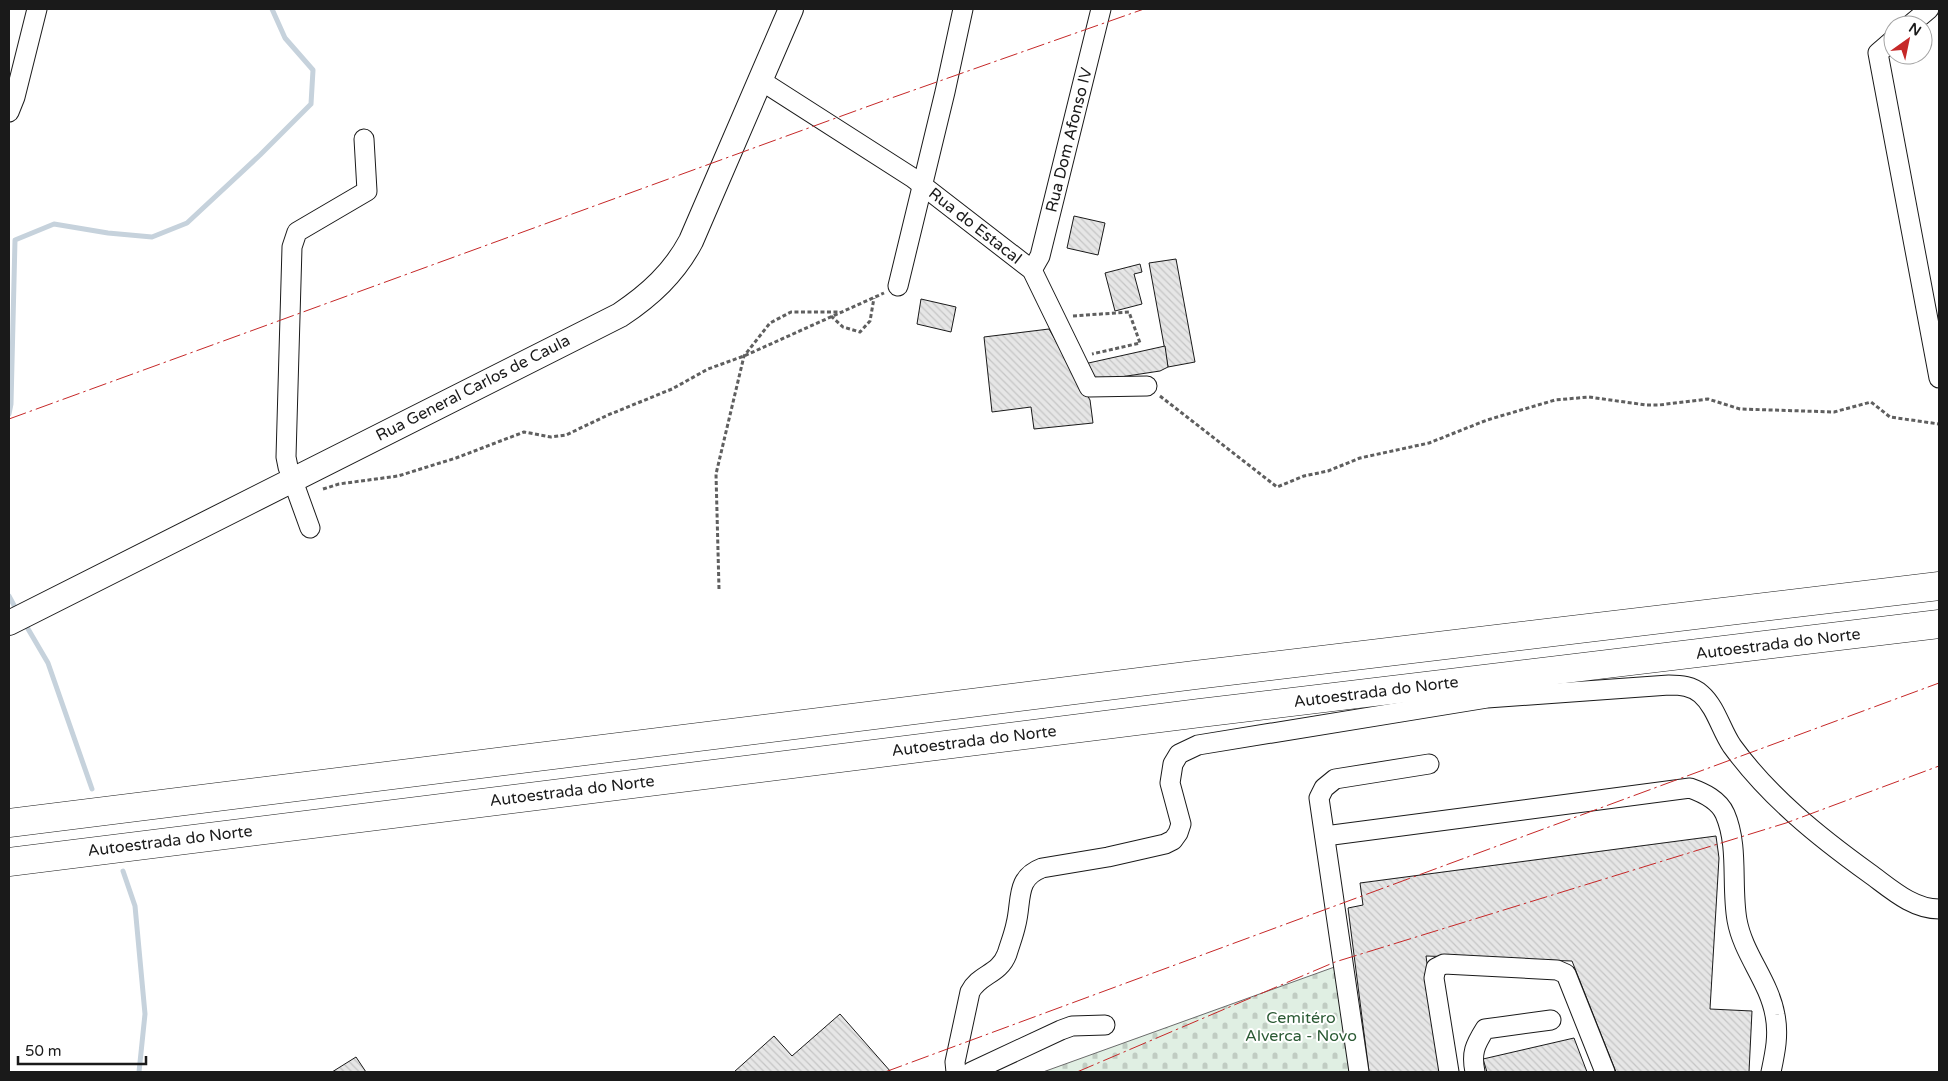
<svg xmlns="http://www.w3.org/2000/svg" width="1948" height="1081" font-family="'Varela Round',sans-serif">
  <defs>
    <pattern id="cemetery-stones" width="16" height="16" patternUnits="userSpaceOnUse" patternTransform="scale(1.25)"><rect width="16" height="16" fill="#e0efe3"/><path d="M2 7V4a2 2 0 0 1 4 0v3zM10 15v-3a2 2 0 0 1 4 0v3z" fill="#c0ccc2"/></pattern>
    <pattern id="building-back-hatch" width="6" height="6" patternUnits="userSpaceOnUse" patternTransform="scale(1.25)"><rect width="6" height="6" fill="#e6e6e6"/><path d="M-1 5l2 2M0 0l6 6M5-1l2 2" fill="none" stroke="#c5c5c5"/></pattern>
  </defs>
  <rect width="100%" height="100%" fill="#fff"/>
  <!-- cemetery -->
  <path fill="url(#cemetery-stones)" stroke="#6a6a6a" d="M1340,965L1353,1072H1043Z"/>
  <g fill="none" stroke-linecap="round" stroke-linejoin="round">
    <!-- stream -->
    <g stroke="#c6d2dc" stroke-width="5">
      <path d="M9,414L11,404L15,240L54,224L108,233L152,237L187,223L260,155L311,104L313,70L285,38L272,9"/>
      <path d="M9,596L17,611"/>
      <path d="M24,622L48,663L92,789"/>
      <path d="M123,871L135,906L145,1014L139,1072"/>
    </g>
  </g>
  <!-- building -->
  <g fill="url(#building-back-hatch)" stroke="#1a1a1a">
    <path d="M1074,216L1105,223L1098,255L1067,248Z"/>
    <path d="M1176,259L1195,362L1168,367L1149,263Z"/>
    <path d="M1140,264L1142,272L1134,274L1142,304L1115,311L1105,273Z"/>
    <path d="M921,299L956,307L951,332L917,324Z"/>
    <path d="M1049,329L1090,400L1093,423L1034,429L1031,407L992,412L984,337Z"/>
    <path d="M1165,346L1168,367L1160,371L1094,381L1084,364Z"/>
    <path d="M1716,836L1719,858L1710,1009L1752,1011L1749,1072H1616L1572,961L1426,956L1442,1072H1369L1348,908L1363,905L1360,883Z"/>
    <path d="M840,1014L891,1072H734L774,1036L792,1056Z"/>
    <path d="M1574,1038L1587,1072H1487L1483,1059Z"/>
    <path d="M356,1057L366,1072H332Z"/>
  </g>
  <g fill="none" stroke-linecap="round" stroke-linejoin="round">
    <defs>
      <g id="minor">
        <path d="M1910,25L1929,9"/>
        <path d="M1893,40L1878,53L1939,378"/>
        <path d="M760,80L913,178L1032,270L1089,387L1147,386"/>
        <path d="M9,112L15,97L37,9"/>
        <path d="M1032,270L1040,256L1101,9"/>
        <path d="M898,286L945,92L963,9"/>
        <path d="M310,528L288,467L286,457L292,247L297,232L367,191L364,139"/>
        <path d="M1325,836L1690,788C1704,793 1719,800 1725,814C1739,846 1731,886 1737,920C1743,954 1769,981 1775,1015C1779,1035 1775,1053 1771,1072"/>
        <path d="M956,1072L955,1062L970,992C979,974 999,975 1007,954C1010,944 1014,934 1016,924C1022,901 1015,878 1042,868L1108,857L1165,844L1173,840L1178,833L1181,824L1170,783L1173,764L1179,754L1198,745L1487,698L1669,685C1681,685 1692,686 1701,694C1716,707 1721,730 1732,746C1769,797 1819,837 1869,873C1890,888 1912,909 1939,909"/>
        <path d="M971,1072L1061,1030L1072,1026L1105,1025"/>
        <path d="M1359,1072L1319,798L1324,788L1335,779L1429,764"/>
        <path d="M1449,1072L1434,978L1436,968L1444,964L1557,970L1566,974L1605,1072"/>
        <path d="M1475,1072C1471,1053 1475,1045 1485,1029L1551,1020"/>
      </g>
      <path id="major" d="M9,623L620,315C650,295 674,273 691,241L791,9"/>
      <g id="highway">
        <path d="M9,823L1195,675L1939,586"/>
        <path d="M9,862L1200,713L1939,624"/>
      </g>
    </defs>
    <!-- minor casing -->
    <use href="#minor" stroke="#1a1a1a" stroke-width="21"/>
    <!-- major casing -->
    <use href="#major" stroke="#1a1a1a" stroke-width="26"/>
    <!-- highway casing -->
    <use href="#highway" stroke="#1a1a1a" stroke-width="29"/>
    <!-- path -->
    <g stroke="#5f5f5f" stroke-width="3" stroke-dasharray="4 2.5" stroke-linecap="butt">
      <path d="M831,316L843,327L860,332L870,321L874,298"/>
      <path d="M1073,316L1129,312L1140,343L1092,354"/>
      <path d="M1160,396L1277,487L1304,476L1328,471L1360,458L1429,443L1487,420L1555,400L1589,397L1646,405H1659L1708,399L1740,409L1834,412L1871,402L1890,417L1939,424"/>
      <path d="M323,489L339,484L398,476L456,458L524,432L551,437L566,435L608,415L672,389L708,369L744,356L884,293"/>
      <path d="M719,589L716,474L744,356L770,323L791,312H838"/>
    </g>
    <!-- minor -->
    <use href="#minor" stroke="#fff" stroke-width="19"/>
    <!-- major -->
    <use href="#major" stroke="#fff" stroke-width="24"/>
    <!-- highway -->
    <use href="#highway" stroke="#fff" stroke-width="28"/>
    <!-- power -->
    <g stroke="#c62828" stroke-width="1" stroke-dasharray="18 4 2.5 4" stroke-linecap="butt">
      <path d="M9,419L880,102L1144,9"/>
      <path d="M885,1072L1939,683"/>
      <path d="M1077,1072L1335,962L1786,823L1939,766"/>
    </g>
  </g>
  <g text-anchor="middle" dominant-baseline="central" stroke-width="4" stroke-linejoin="round" paint-order="stroke">
    <!-- street labels -->
    <g font-size="16" fill="#1a1a1a" stroke="#fff">
      <text transform="translate(1069 140) rotate(-76)">Rua Dom Afonso IV</text>
      <text transform="translate(975 226) rotate(38)">Rua do Estacal</text>
      <text transform="translate(473 388) rotate(-27)">Rua General Carlos de Caula</text>
      <text transform="translate(1778 644) rotate(-7)">Autoestrada do Norte</text>
      <text transform="translate(1376 692) rotate(-7)">Autoestrada do Norte</text>
      <text transform="translate(974 741) rotate(-7)">Autoestrada do Norte</text>
      <text transform="translate(572 791) rotate(-7)">Autoestrada do Norte</text>
      <text transform="translate(170 841) rotate(-7)">Autoestrada do Norte</text>
    </g>
    <!-- park labels -->
    <g font-size="16" fill="#2b5a34" stroke="#fff">
      <text x="1301" y="1018">Cemitéro<tspan x="1301" dy="18">Alverca - Novo</tspan></text>
    </g>
  </g>
  <!-- border -->
  <rect width="1948" height="1081" fill="none" stroke="#1a1a1a" stroke-width="20"/>
  <!-- north arrow -->
  <g transform="translate(1908 40) rotate(33)"><circle r="24" fill="#ffffff" stroke="#a3a3a3"/>
  <path d="M0-4L9 19L0 12L-9 19Z" fill="#c62828"/>
  <text y="-8" font-size="14" font-weight="bold" text-anchor="middle" fill="#1a1a1a">N</text>
  </g>
  <!-- scale -->
  <path d="M18 1056v8h128v-8" fill="none" stroke="#1a1a1a" stroke-width="2.5"/>
  <text x="25" y="1056" font-size="15" fill="#1a1a1a" stroke="#ffffff" stroke-width="4" paint-order="stroke">50 m</text>
</svg>
